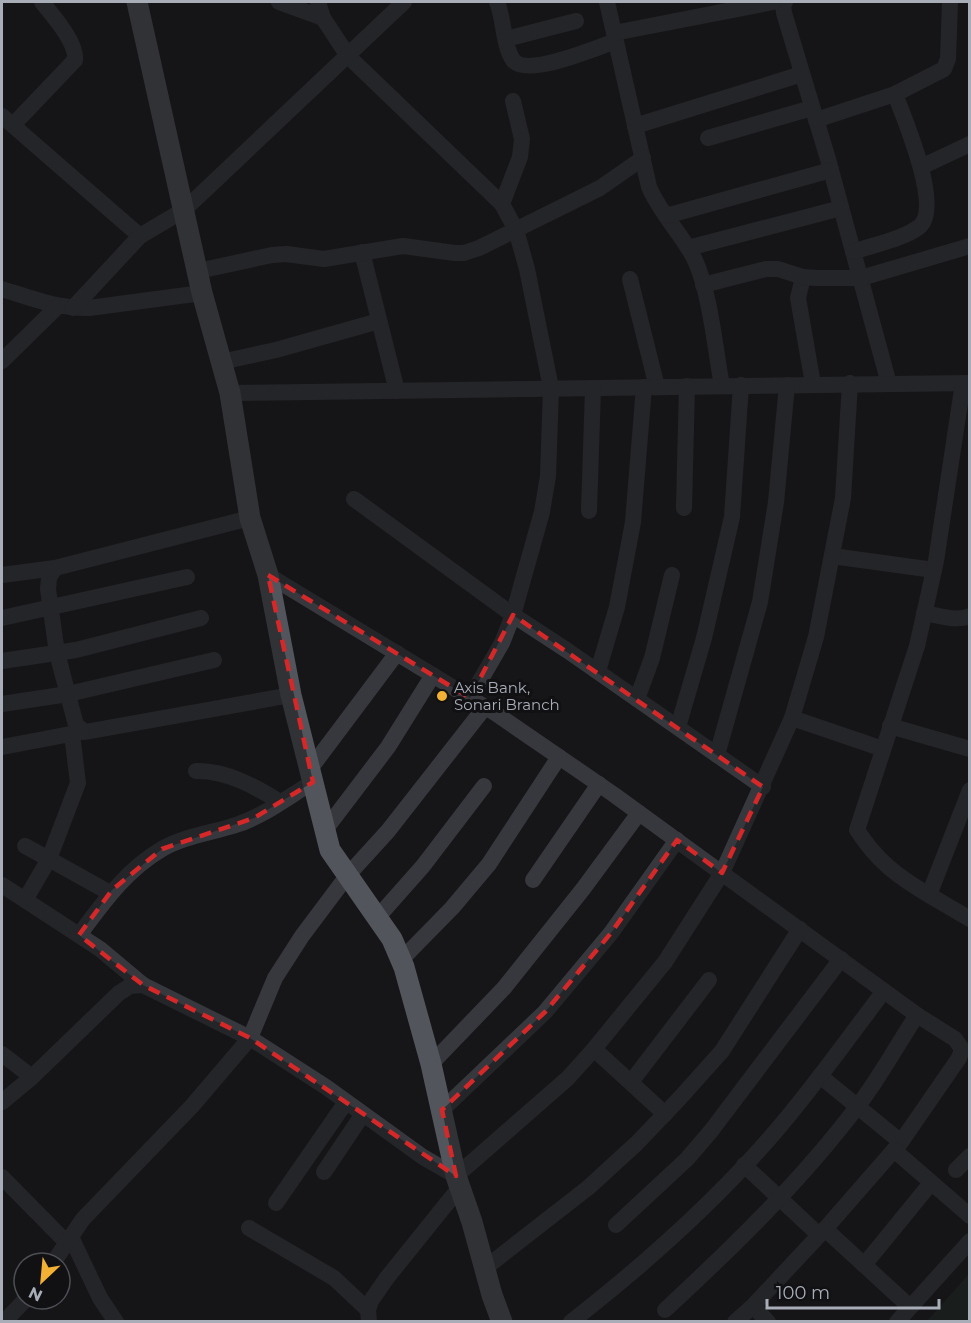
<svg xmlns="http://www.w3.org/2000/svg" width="971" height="1323" font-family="Montserrat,sans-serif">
  <rect width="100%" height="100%" fill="#161618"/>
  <!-- green -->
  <path fill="#1e261f" d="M969,1274V1321H927Z"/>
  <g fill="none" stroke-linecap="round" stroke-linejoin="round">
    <!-- minor -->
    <g stroke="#37383d" stroke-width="16">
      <path d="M279,2L323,18"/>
      <path d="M318,2L323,18L348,56L502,204L516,230L527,269L551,388L548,476L542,512L513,615L502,643L470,698"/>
      <path d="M497,2C504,18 503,46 513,60C527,78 598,47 616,41"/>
      <path d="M607,2L649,187C660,213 681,233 694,258C710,291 715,348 722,386"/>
      <path d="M785,2L783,5L784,13L828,159L889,384"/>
      <path d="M614,33L773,2"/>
      <path d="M506,39L576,21"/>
      <path d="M2,116L140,236"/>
      <path d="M816,120L895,94L944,69L948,59L950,2"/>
      <path d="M13,125L75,60C77,42 52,15 42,2"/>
      <path d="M635,126L802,74"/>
      <path d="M708,138L812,108"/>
      <path d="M921,167L970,144"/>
      <path d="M502,204L520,157L522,139L513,101"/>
      <path d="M666,216L831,170"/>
      <path d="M688,248L841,208"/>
      <path d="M362,252L397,391"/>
      <path d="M853,252C872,245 903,239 919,227C943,208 904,118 895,94"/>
      <path d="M198,271L272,255L286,254L324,259L403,246L455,253H464L479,248L600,188L643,158"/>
      <path d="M803,277L798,298L813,384"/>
      <path d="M630,279L657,387"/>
      <path d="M703,285L766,269H778L803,277L817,278H861L970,246"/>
      <path d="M2,289C33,299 56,308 89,308L202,293"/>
      <path d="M73,308L140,236L184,210L404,2"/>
      <path d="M2,361L57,307"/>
      <path d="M221,362L276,350L379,321"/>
      <path d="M230,393L970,383"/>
      <path d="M354,499L513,615L568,651L763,787"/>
      <path d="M684,508L687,386"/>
      <path d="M589,511L593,388"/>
      <path d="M250,518L55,568L49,578L48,589L57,653L76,725L85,732L291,695"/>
      <path d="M832,556L934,570"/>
      <path d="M2,575L55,568"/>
      <path d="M268,575L495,713L613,794L917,1015L955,1039L962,1049L959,1058L901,1142L825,1229L753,1306L735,1322"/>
      <path d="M924,613C937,615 957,622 970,616"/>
      <path d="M2,618L187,577"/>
      <path d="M2,661L76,650L201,618"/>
      <path d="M598,671L617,607L633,522L644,387"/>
      <path d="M637,699L652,658L672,575"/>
      <path d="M2,704L68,694L214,660"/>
      <path d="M792,718L883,749"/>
      <path d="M890,726L970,749"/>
      <path d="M678,727L704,638L732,517L741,385"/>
      <path d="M72,734L78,783L49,859L110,893"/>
      <path d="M2,747L81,732"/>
      <path d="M717,755L760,602L776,502L787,385"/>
      <path d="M310,769L397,653"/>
      <path d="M196,771C226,770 256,787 280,802"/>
      <path d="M970,790L929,895L970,919"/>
      <path d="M325,830L388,747L433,675"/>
      <path d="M25,846L49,859L25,900"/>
      <path d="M533,880L599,784"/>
      <path d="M2,885L100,949L143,985"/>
      <path d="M929,895C897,876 877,861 857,830L917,646L936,561L963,383"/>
      <path d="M377,918L423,866L484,786"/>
      <path d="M79,935C103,903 126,870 162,849C185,836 211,833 236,825C264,816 288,797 313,782"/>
      <path d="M401,960L452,908L489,864L559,757"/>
      <path d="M594,1049L665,1114"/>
      <path d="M2,1054L32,1077"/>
      <path d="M431,1064L504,988L583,889L639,813"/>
      <path d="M820,1076L901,1142"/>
      <path d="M631,1082L709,980"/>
      <path d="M2,1102L32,1077L119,993L130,986L143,985L250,1038L326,1087L423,1157L456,1176L568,1078L594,1049L665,962L722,873L792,718L816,637L843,498L850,383"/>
      <path d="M442,1110L545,1012L611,933L677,840"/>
      <path d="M894,1150L970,1216"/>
      <path d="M744,1165L819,1235"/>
      <path d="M956,1170L970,1156"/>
      <path d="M324,1172L363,1114"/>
      <path d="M2,1177L67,1243"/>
      <path d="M276,1203L346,1102"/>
      <path d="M616,1225L687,1159L711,1131L841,959"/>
      <path d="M249,1228L334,1278L368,1310"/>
      <path d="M825,1229L910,1307"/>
      <path d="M71,1237L100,1298L116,1322"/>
      <path d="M53,1263L83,1219L192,1106L250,1038L275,978L302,936L347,876L388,831L485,707"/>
      <path d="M864,1265L931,1183"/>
      <path d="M485,1268L589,1187L637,1143L679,1099L722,1051L800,929"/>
      <path d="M753,1306L768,1322"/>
      <path d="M665,1310C733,1247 801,1181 857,1107C879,1079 897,1045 917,1015"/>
      <path d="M4,1322L26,1299"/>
      <path d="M369,1322L368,1310L371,1301L386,1279L460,1187"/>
      <path d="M571,1322C644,1265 715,1202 775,1132C814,1087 848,1038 884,991"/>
      <path d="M897,1322L970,1241"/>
    </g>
    <!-- major -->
    <path stroke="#53555c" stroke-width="21" d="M137,2L202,293L230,393L250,518L268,575L291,695L330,850L392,939L404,967L431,1064L456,1176L472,1222L492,1295L502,1322"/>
  </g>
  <!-- marked area -->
  <path d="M0 0H971V1323H0ZM268,575L470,698L513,615L763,787L722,873L677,840L611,933L545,1012L442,1110L456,1176L250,1038L143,985L79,935L112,890L162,849L254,818L313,782Z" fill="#161618" fill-opacity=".55" fill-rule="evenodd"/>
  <path fill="none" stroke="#d62828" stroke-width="4.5" stroke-dasharray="12 8" stroke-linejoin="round" d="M268,575L470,698L513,615L763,787L722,873L677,840L611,933L545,1012L442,1110L456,1176L250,1038L143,985L79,935L112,890L162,849L254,818L313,782Z"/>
  <!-- markers -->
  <circle fill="#f2b134" stroke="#111113" stroke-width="2" cx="442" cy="696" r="6"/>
  <g text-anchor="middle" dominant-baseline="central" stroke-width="6" stroke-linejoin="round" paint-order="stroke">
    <!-- poi labels -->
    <g font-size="15" fill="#a8adb8" stroke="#111113" text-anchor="start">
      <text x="454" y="687">Axis Bank,<tspan x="454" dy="17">Sonari Branch</tspan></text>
    </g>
  </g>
  <!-- border -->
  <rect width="971" height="1323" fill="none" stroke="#a8adb8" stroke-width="6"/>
  <!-- north arrow -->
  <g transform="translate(42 1281) rotate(206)"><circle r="28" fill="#111113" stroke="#4d4f55" stroke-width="1.5"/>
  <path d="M0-4.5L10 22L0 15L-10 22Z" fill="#f2b134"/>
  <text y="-9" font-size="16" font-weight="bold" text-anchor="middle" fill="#a8adb8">N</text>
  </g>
  <!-- scale -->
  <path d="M767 1299v9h172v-9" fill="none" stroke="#a8adb8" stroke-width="3"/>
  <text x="776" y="1299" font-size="18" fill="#a8adb8" stroke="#111113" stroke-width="4.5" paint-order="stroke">100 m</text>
</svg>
